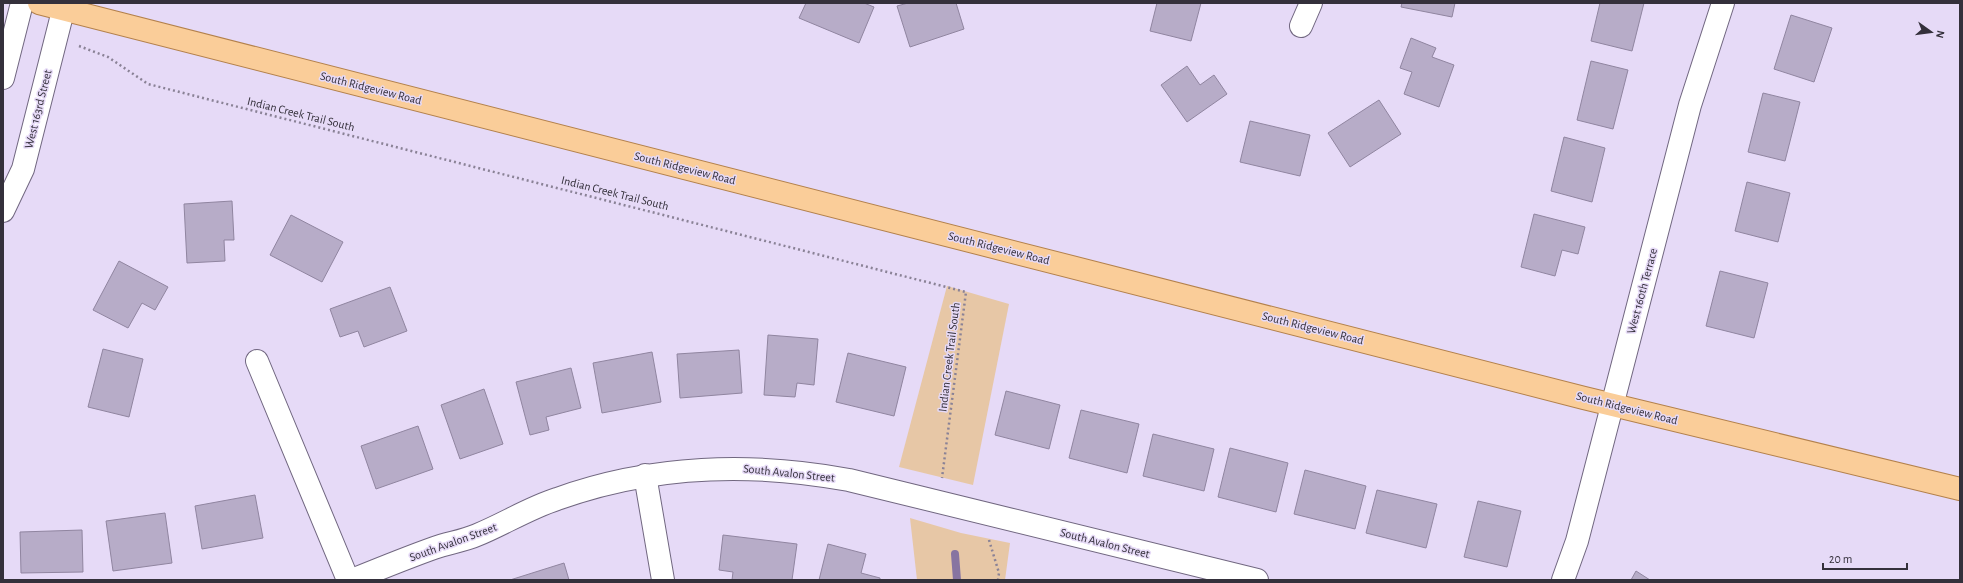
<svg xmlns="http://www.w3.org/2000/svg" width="1963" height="583" font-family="'Alegreya Sans',sans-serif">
  <rect width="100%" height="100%" fill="#e6daf7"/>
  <!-- green -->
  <g fill="#e7c7a6">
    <path d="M947,286L1009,304L973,485L899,467Z"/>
    <path d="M910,518L961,533L1010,543L1005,580H917Z"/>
  </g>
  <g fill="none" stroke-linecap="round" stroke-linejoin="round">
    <!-- stream -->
    <path stroke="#8774a1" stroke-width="8" d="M955,554L957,580"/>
  </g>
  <!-- building -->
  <g fill="#b7acc8" stroke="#9085a0">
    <path d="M806,3H864L874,7L859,43L799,18Z"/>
    <path d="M908,3H956L964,29L910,47L897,6Z"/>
    <path d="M1157,3H1201L1191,41L1150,31Z"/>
    <path d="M1402,3H1455L1452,17L1401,7Z"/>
    <path d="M1600,3H1644L1632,51L1591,41Z"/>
    <path d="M1791,15L1832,28L1814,82L1774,69Z"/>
    <path d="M1411,38L1436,48L1432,57L1454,65L1439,107L1404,94L1412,72L1400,68Z"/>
    <path d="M1591,61L1628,70L1613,129L1577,120Z"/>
    <path d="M1187,66L1200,85L1214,75L1227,94L1187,122L1161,85Z"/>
    <path d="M1763,93L1800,102L1785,161L1748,152Z"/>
    <path d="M1379,100L1401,134L1350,167L1328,133Z"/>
    <path d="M1250,121L1310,135L1300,176L1240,162Z"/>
    <path d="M1564,137L1605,148L1592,202L1551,191Z"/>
    <path d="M1747,182L1790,193L1778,242L1735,231Z"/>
    <path d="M232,201L234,240H224L225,261L187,263L184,204Z"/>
    <path d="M1534,214L1585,227L1578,254L1562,250L1555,276L1521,267Z"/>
    <path d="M291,215L343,242L322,282L270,255Z"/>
    <path d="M119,261L168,287L155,310L142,303L128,328L93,310Z"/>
    <path d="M1720,271L1768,283L1754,338L1706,326Z"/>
    <path d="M390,287L407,331L364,347L358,331L340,337L330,309Z"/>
    <path d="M768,335L818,339L814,385L797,383L795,397L764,395Z"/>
    <path d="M103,349L143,359L129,417L88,407Z"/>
    <path d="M739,350L742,393L680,398L677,354Z"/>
    <path d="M652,352L661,402L602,413L593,363Z"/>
    <path d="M848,353L906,367L894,416L836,402Z"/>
    <path d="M571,368L581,408L546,417L549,430L530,435L516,382Z"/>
    <path d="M484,389L503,444L460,459L441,405Z"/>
    <path d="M1006,391L1060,405L1049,449L995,435Z"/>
    <path d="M1081,410L1139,424L1127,473L1069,458Z"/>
    <path d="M418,426L433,469L376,489L361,446Z"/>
    <path d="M1153,434L1214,449L1204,491L1143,476Z"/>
    <path d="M1230,448L1288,463L1276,512L1218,497Z"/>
    <path d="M1305,470L1366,486L1355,529L1294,514Z"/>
    <path d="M1377,490L1437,504L1426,548L1366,533Z"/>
    <path d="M255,495L263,538L202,549L195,506Z"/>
    <path d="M1478,501L1521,511L1507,567L1464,557Z"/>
    <path d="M165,513L172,563L113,571L106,521Z"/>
    <path d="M82,530L83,572L21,573L20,532Z"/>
    <path d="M723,535L797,544L792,580H732L733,572L719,570Z"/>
    <path d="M828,544L866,554L861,573L880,578V580H819Z"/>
    <path d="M564,563L569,580H510Z"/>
    <path d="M1636,571L1650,580H1631Z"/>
  </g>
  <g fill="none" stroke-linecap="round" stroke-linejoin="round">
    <defs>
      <g id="minor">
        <path d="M1301,26L1311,3"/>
        <path d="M3,78L22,3"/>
        <path d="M3,211L23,169L65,3"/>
        <path d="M257,361L348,580"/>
        <path d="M645,475L663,580"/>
        <path d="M352,580C379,569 406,558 434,548C448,543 463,541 477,535C504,524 529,508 557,499C651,465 752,462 849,480L1257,580"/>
        <path d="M1563,580L1577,541L1690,105L1723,3"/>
      </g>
      <path id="major" d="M39,3L1584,398L1960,489"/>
    </defs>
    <!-- minor casing -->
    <use href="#minor" stroke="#716780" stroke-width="24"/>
    <!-- major casing -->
    <use href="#major" stroke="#b3814c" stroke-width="24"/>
    <!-- path -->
    <g stroke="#8a8296" stroke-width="2.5" stroke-dasharray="2 3" stroke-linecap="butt">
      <path d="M79,46L108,57L148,84L966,292L942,478"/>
      <path d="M989,540L999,573L998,580"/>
    </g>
    <!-- minor -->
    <use href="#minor" stroke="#fff" stroke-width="22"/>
    <!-- major -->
    <use href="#major" stroke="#facd99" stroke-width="22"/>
  </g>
  <g text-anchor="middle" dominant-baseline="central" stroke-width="3" stroke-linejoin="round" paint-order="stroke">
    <!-- street labels -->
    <g font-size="12" fill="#34303b" stroke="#e6daf7">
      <text transform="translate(371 88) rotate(14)">South Ridgeview Road</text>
      <text transform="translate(38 109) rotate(-76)">West 163rd Street</text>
      <text transform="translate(301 114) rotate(14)">Indian Creek Trail South</text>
      <text transform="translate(685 168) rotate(14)">South Ridgeview Road</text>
      <text transform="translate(615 193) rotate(14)">Indian Creek Trail South</text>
      <text transform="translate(999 248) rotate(14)">South Ridgeview Road</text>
      <text transform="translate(1642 291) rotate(-75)">West 160th Terrace</text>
      <text transform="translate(1313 328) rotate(14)">South Ridgeview Road</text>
      <text transform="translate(949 357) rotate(-83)">Indian Creek Trail South</text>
      <text transform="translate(1627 408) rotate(14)">South Ridgeview Road</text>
      <text transform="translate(789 473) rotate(6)">South Avalon Street</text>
      <text transform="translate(453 542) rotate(-20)">South Avalon Street</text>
      <text transform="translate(1105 543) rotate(14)">South Avalon Street</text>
    </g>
  </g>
  <!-- border -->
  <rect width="1963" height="583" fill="none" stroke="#34303b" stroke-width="8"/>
  <!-- north arrow -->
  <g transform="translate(1931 32) rotate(104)" stroke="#e6daf7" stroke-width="3" paint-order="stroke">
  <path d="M0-3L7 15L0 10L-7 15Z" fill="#34303b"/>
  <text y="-6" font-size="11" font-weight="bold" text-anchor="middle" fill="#34303b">N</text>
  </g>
  <!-- scale -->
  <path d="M1823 563v6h84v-6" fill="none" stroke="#34303b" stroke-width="2"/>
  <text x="1829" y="563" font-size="12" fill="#34303b" stroke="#e6daf7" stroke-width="3" paint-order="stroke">20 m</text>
</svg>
